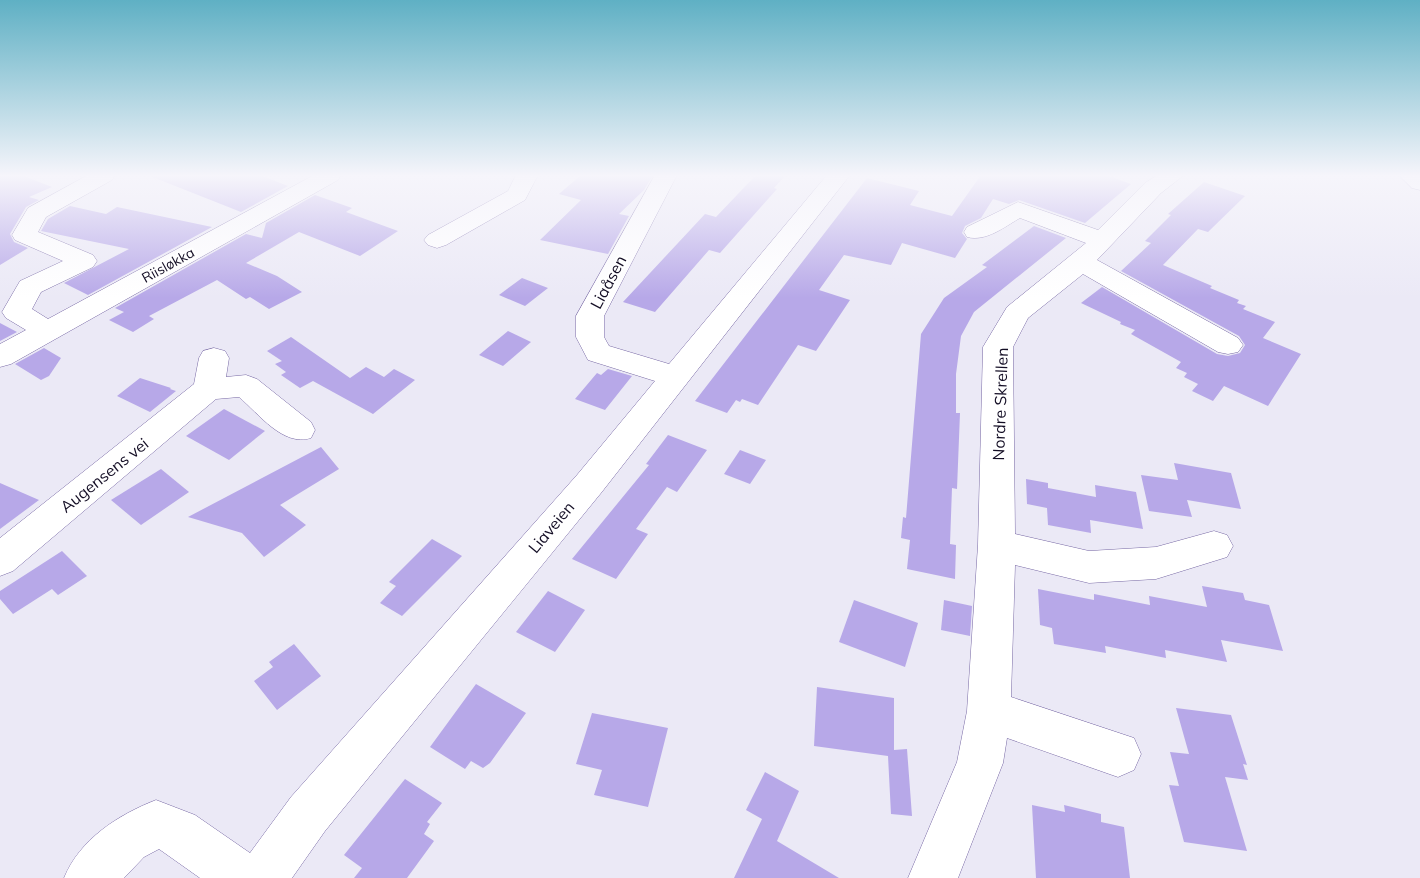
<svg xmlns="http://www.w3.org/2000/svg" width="1420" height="878" font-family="Mulish,sans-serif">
  <rect width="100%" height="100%" fill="#ebe9f6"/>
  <!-- building -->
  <g fill="#b7a8e8">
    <path d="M0,175H21L52,187L29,197L39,200L26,207L10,234L14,242L28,248L0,265Z"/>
    <path d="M260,175L288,186L241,212L150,176Z"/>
    <path d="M581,175H653L644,190L619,214L629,216L608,254L540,240L581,200L559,194Z"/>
    <path d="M756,175H786L774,188L777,189L720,253L709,250L655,312L623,302L705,214L716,217Z"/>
    <path d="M981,175H1106L1131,184L1085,223L1019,200L1009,204L993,199L981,218L965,226L962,233L967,239L955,258L902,243L891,265L844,255L819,290L850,300L816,351L798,345L758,405L742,399L740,402L736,400L727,413L695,401L867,178L919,191L910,205L952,216Z"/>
    <path d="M1204,182L1245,196L1208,232L1198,229L1163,265L1212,286L1210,288L1239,300L1237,303L1246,306L1243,309L1275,322L1263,338L1301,354L1268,406L1224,386L1213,401L1192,391L1198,384L1184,377L1187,373L1176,368L1181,362L1131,334L1135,330L1120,324L1121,322L1081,303L1102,287L1217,354L1228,356L1240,353L1245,345L1239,336L1121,271L1151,243L1145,241L1171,215L1168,214Z"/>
    <path d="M315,195L352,208L346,212L398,231L360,256L299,232L246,263L277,276L302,292L269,309L250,297L246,299L217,280L149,316L154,319L133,332L109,320L124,312L115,308L246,234L262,238L266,223Z"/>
    <path d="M70,206L106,214L117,207L212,227L88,295L64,283L129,249L41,231L48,219Z"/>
    <path d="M1034,226L1066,238L974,312L961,336L956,374V413H960L957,489L952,488L950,544L956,545L955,579L907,569L910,540L901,538L903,517L906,518L921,334L944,298L987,267L982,265Z"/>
    <path d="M522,278L548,288L525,306L499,295Z"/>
    <path d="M0,323L17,332L0,341Z"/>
    <path d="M508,331L531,342L503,366L479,355Z"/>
    <path d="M291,337L350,378L366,367L384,377L394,369L415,380L373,414L313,381L300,388L281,375L286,372L275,364L282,361L267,351Z"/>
    <path d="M44,348L61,358L49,376L41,380L15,364Z"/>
    <path d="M608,369L632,376L605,410L575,399L597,373L601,375Z"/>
    <path d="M140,378L171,388L170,389L176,391L150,412L117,396Z"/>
    <path d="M224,409L265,431L229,460L186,436Z"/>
    <path d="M668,435L707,450L677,492L667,487L636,529L648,534L616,579L572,559L649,465L646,464Z"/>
    <path d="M321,447L339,469L280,505L306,525L264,557L242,533L188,517Z"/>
    <path d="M740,450L766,460L750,484L724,474Z"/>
    <path d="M1174,463L1231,473L1241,509L1187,500L1192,517L1149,511L1141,475L1178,480Z"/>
    <path d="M161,469L189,492L141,525L111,500Z"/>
    <path d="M1026,479L1048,483V488L1096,497L1095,485L1136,492L1143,529L1090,520L1091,533L1048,525L1047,508L1027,504Z"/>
    <path d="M0,483L39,500L0,529Z"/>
    <path d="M432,539L462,556L402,616L380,603L396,586L389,582Z"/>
    <path d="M62,551L87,576L58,595L52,589L13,614L0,599V591Z"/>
    <path d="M1202,586L1243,593L1245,600L1269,605L1283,651L1221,640L1227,662L1165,650L1166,658L1105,646L1106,653L1054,644L1052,628L1040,625L1038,589L1094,600V594L1150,605L1149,596L1207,607Z"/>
    <path d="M548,591L585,610L555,652L516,632Z"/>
    <path d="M854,600L918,623L905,667L839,642Z"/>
    <path d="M944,600L972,606L970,636L941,630Z"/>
    <path d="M294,644L321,676L277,710L254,681L273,667L269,662Z"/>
    <path d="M476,684L526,713L490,763L483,768L471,761L465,769L430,747Z"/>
    <path d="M817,687L894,698V750L907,749L912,816L891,814L888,756L814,746Z"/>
    <path d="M1176,708L1231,715L1247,765L1243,764L1248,780L1225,777L1247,851L1184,842L1169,785L1179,786L1170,752L1189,754Z"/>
    <path d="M592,713L668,728L648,807L594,795L602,770L576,764Z"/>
    <path d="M765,772L799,791L777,841L839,878H734L762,819L746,810Z"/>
    <path d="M405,779L442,803L427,822L430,824L424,834L434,841L407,878H354L362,868L344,855Z"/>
    <path d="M1032,805L1065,812L1064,805L1101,814V822L1124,827L1130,878H1036Z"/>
  </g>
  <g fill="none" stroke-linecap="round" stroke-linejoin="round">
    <defs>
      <g id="minor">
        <path d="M88,175H115L112,180L46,217L38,232L93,255L97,261L93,267L41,292L32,309L48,319L314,175H341L338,180L11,364L0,367V344L26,330L6,318L2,312L20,281L63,261L15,240L12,235L28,208Z"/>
        <path d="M516,175H538L525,200L446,245L437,248L428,245L424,240L428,235L508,191Z"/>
        <path d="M655,175H677L604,316V337L609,346L669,364L827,175H850L601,493L325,831L292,878H200L159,849L144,857L124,878H64C80,839 118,815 156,800L195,815L250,853L291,797L577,475L655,381L588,360L576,337V316Z"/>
        <path d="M1158,175H1184L1161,193L1097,260L1238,338L1243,345L1238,352L1228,354L1218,352L1083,274L1028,318L1013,347L1015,534L1089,551L1156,547L1214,531L1227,535L1233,546L1227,557L1156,579L1089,583L1015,565L1011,697L1134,738L1141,754L1134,770L1118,777L1007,738L1003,763L958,878H908L957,762L967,711L978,545L983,347L1007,307L1086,243L1020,218C1004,227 986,242 967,237L964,232L967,227L1018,202L1098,230L1145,183Z"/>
        <path d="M1399,175H1420V190L1412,188Z"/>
        <path d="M214,348L225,351L229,358L226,377L246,375L257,379L311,422L315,430L311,438C283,447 259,414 239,397L216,399L13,571L0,576V538L194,384L199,358L203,351Z"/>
      </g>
    </defs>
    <!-- minor casing -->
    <use href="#minor" stroke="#7869a5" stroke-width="1"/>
    <!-- minor -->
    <use href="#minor" fill="#fff" fill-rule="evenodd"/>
  </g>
  <!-- sky -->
  <linearGradient id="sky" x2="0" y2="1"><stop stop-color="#5fb0c4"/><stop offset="0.59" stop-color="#f6f5fb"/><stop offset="1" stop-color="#f6f5fb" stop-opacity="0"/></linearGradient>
  <rect width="1420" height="298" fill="url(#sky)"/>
  <g text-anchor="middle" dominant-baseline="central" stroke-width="4.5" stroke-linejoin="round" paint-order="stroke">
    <!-- far-street labels -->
    <g font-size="14" fill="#130d24" stroke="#fff">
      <text transform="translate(168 265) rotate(-29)">Riisløkka</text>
    </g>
    <!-- street labels -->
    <g font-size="16" fill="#130d24" stroke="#fff">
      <text transform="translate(608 282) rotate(-62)">Liaåsen</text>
      <text transform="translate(1000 404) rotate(-88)">Nordre Skrellen</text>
      <text transform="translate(104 475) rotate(-39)">Augensens vei</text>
      <text transform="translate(551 527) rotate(-50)">Liaveien</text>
    </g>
  </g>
</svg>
